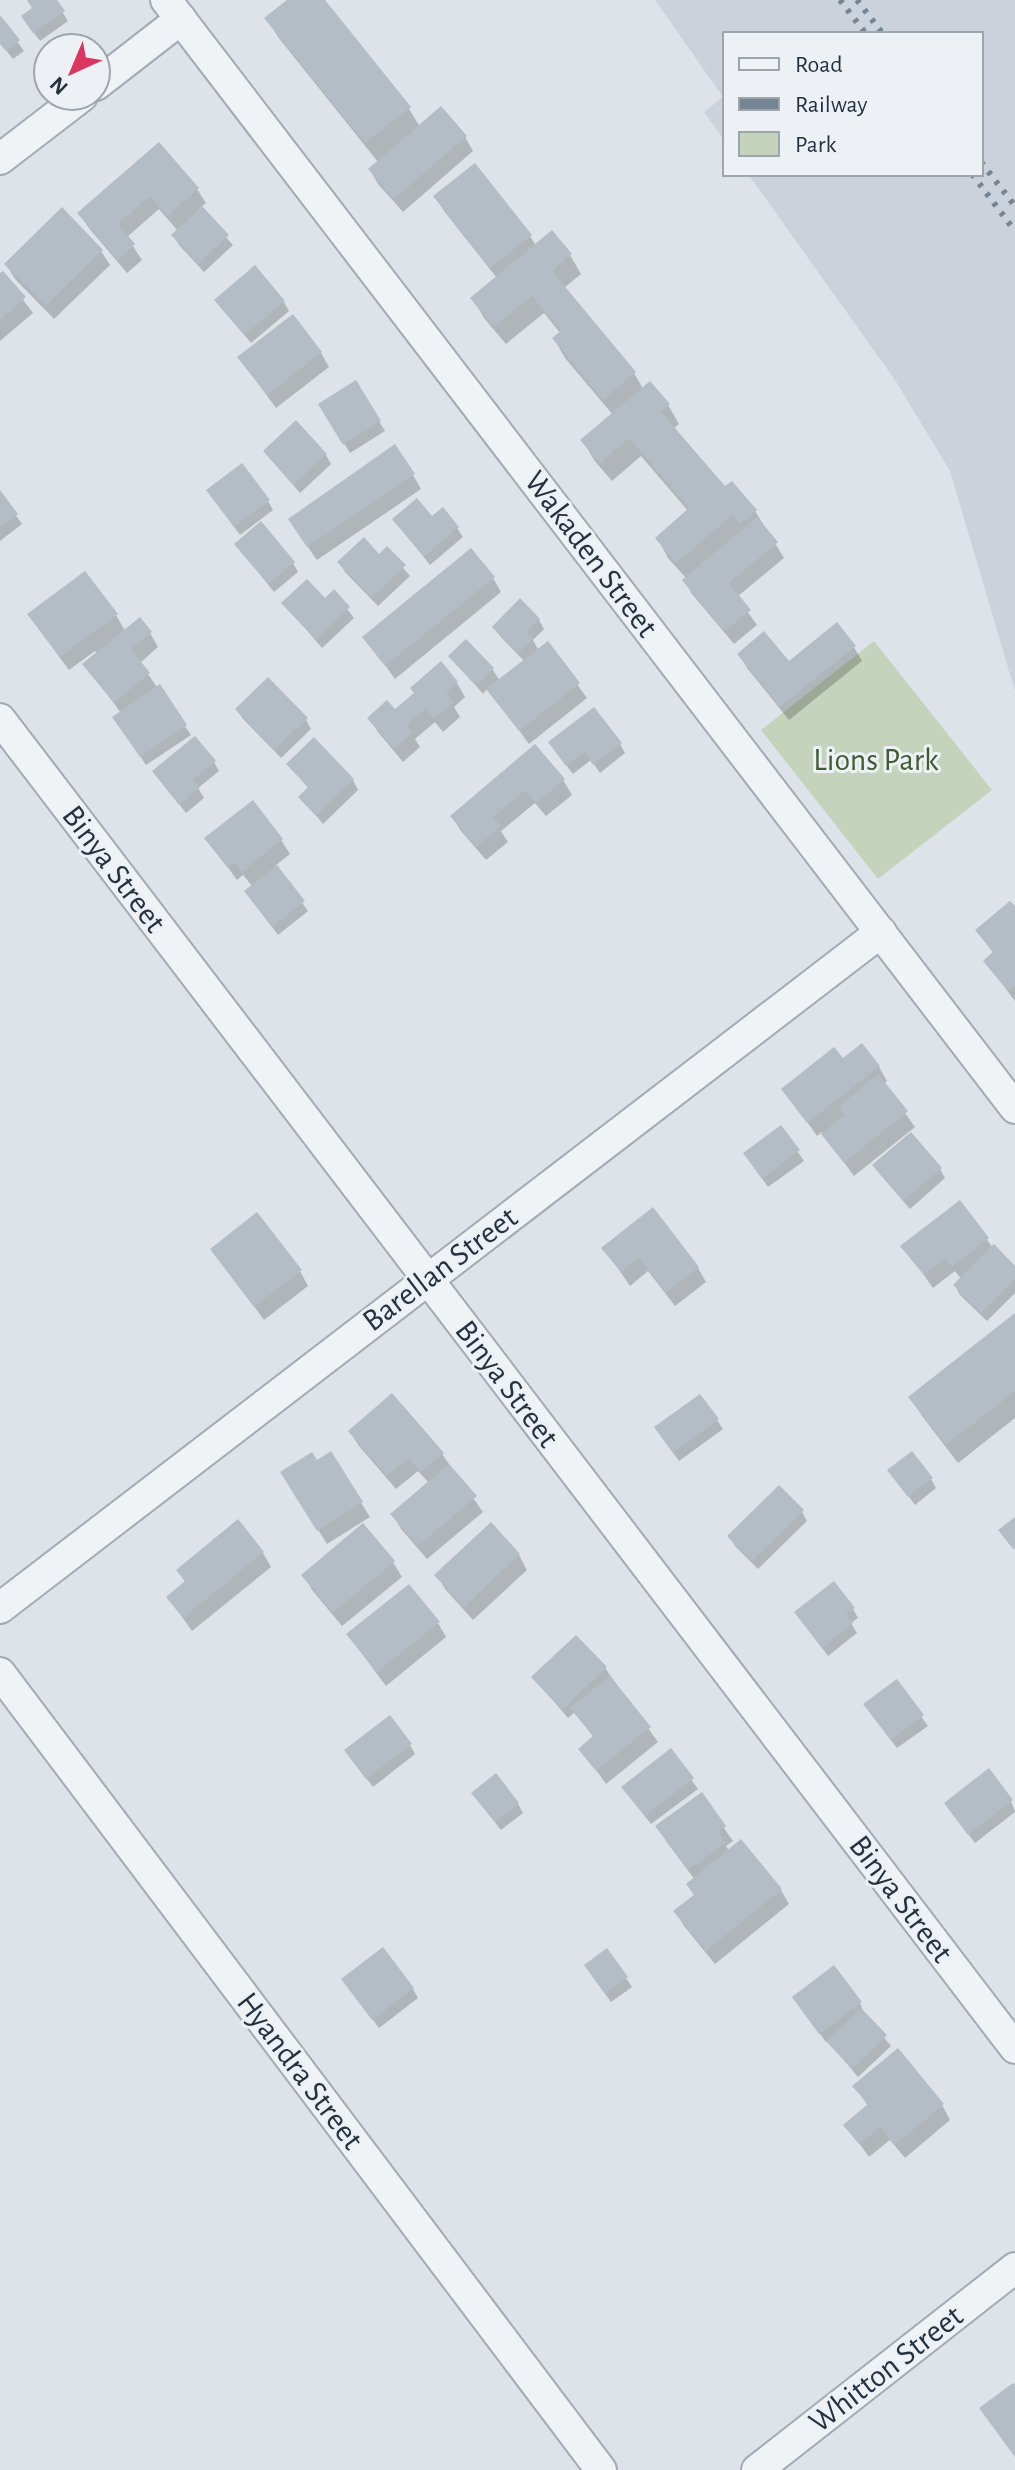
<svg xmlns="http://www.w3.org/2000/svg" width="1015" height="2470" font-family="'Alegreya Sans',sans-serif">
  <rect width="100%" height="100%" fill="#dde3e8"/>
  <!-- built -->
  <path fill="#cbd2db" d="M655,0H1015V691L950,471L895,380L748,174H981V34H725V141L704,112L723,97Z"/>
  <!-- green -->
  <path fill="#c5d3bd" d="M874,641L992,790L878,879L761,730Z"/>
  <!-- shadow -->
  <g fill="#0003">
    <path d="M28,0H55L68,21L40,41L29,26L34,9Z"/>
    <path d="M290,0H322L409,109L420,127L465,137L473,151L403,212L378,184L370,170L378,162L278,37L267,18Z"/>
    <path d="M0,18L24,51L13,59L0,43Z"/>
    <path d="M159,145L197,189L206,203L200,208L233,245L204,272L179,245L174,236L178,231L159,209L127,237L142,260L127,273L88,227L80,213Z"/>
    <path d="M436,197L530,236L536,246L570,255L581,274L564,288L634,373L643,389L668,405L679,424L673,429L725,489L755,511L784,558L737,597L757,625L734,644L692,594L684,580L686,578L668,558L658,539L689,512L641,456L612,481L594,460L583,441L613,415L565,358L554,339L561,334L544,313L506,344L484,318L473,299L497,278L444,211Z"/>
    <path d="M101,251L110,265L54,319L15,279L6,264Z"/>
    <path d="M3,273L33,313L0,341V276Z"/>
    <path d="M217,301L284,302L289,311L251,343Z"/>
    <path d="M321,353L329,367L276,408L239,357Z"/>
    <path d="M355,383L385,431L350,453L320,405Z"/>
    <path d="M265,451L326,455L331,464L300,493Z"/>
    <path d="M413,475L421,489L317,560L298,533Z"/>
    <path d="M0,493L22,524L0,541Z"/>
    <path d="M214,499L268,501L273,510L240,535Z"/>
    <path d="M394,519H432L457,528L463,537L430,565Z"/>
    <path d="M236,544L293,563L298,572L274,592Z"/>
    <path d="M387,549L410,576L378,606L345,572L340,563L379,556Z"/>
    <path d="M493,578L501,592L395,679L365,637Z"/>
    <path d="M334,592L354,618L322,648L284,603L325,601Z"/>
    <path d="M116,615L125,631L150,633L158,647L140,663L191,735L146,765L120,726L121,713L85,664L98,654L95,651L69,670L38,628Z"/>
    <path d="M539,620L544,629L533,640L539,651L548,644L587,698L529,744L488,688L483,694L451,656L466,642L493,670L500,681L525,662L500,636L494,627Z"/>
    <path d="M854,647L862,661L789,720L747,668L739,654L788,664Z"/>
    <path d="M457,683L465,697L454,707L460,717L443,732L435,722L415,739L420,747L403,762L378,732L369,718L395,712Z"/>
    <path d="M237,710L306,720L311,729L281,758L243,719Z"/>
    <path d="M314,739L353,780L358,790L323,824L301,797L309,789L288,764Z"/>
    <path d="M620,744L625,753L600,773L591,760L573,774L556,752Z"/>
    <path d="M535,746L563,780L572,795L546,816L535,803L501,831L508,842L486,860L461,831L452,817Z"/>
    <path d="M214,762L219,771L198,788L204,798L186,813L154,772Z"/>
    <path d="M207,839L281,840L290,854L275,866L308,911L278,935L246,892L253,887L243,875L237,880Z"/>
    <path d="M1015,909V1001L985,961L994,954L978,931Z"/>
    <path d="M842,1061L879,1067L887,1081L884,1084L915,1127L854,1176L822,1132L817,1136L784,1089Z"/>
    <path d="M781,1128L804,1161L768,1187L751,1163Z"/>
    <path d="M940,1169L945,1178L910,1209L880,1174Z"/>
    <path d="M959,1202L993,1248L1015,1269V1293L987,1321L960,1295L955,1285L961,1279L955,1271L933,1288L903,1246Z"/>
    <path d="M604,1248L698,1268L706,1282L675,1306L648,1271L630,1286Z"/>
    <path d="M212,1249L300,1271L308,1286L264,1320Z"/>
    <path d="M1015,1316V1418L958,1463L922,1416L911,1398Z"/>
    <path d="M717,1420L723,1429L679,1461L662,1437Z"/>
    <path d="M350,1432L442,1454L483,1512L427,1559L401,1529L393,1514L429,1483L418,1471L396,1489L359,1446Z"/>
    <path d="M330,1454L370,1517L327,1544L291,1487Z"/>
    <path d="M895,1479H931L936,1488L915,1505Z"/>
    <path d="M802,1512L807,1521L758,1569L735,1546L730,1537Z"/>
    <path d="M491,1525L519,1555L527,1570L473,1620L445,1589L437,1575Z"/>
    <path d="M363,1526L393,1562L402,1577L342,1626L312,1590L304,1575Z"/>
    <path d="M263,1553L271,1567L192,1631L168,1597L186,1583L178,1571Z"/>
    <path d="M853,1609L858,1618L851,1623L857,1633L828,1656L802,1621Z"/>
    <path d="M438,1623L446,1637L386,1686L348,1635Z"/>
    <path d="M605,1668L658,1742L606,1784L581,1749L594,1738L575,1712L568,1718L533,1677Z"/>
    <path d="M896,1682L928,1726L897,1748L871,1714Z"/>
    <path d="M410,1745L415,1754L373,1787L352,1760Z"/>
    <path d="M670,1751L698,1789L651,1824L629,1796Z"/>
    <path d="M701,1795L733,1841L726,1846L729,1851L781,1890L789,1904L715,1964L684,1926L676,1912L695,1896L688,1885L695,1880L666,1841Z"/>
    <path d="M1011,1801L1015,1812L975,1843L952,1813Z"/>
    <path d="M479,1802L518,1804L523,1813L501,1830Z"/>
    <path d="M592,1975L626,1978L632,1987L611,2002Z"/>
    <path d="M343,1980L413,1989L418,1998L379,2028Z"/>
    <path d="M860,2003L864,2013L891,2046L858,2077L828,2041L826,2042L799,2006Z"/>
    <path d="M855,2086L942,2105L950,2120L905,2158L890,2140L869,2157L846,2125L868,2106Z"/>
  </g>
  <!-- building -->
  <g fill="#b4bcc6">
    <path d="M27,0H57L65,11L33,33L21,16L32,8Z"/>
    <path d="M287,0H325L411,107L365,143L264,18Z"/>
    <path d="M0,15L20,40L6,51L0,44Z"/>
    <path d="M441,106L467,136L394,199L368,169Z"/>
    <path d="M159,142L199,188L167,216L150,196L118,224L135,244L118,260L77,213Z"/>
    <path d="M475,163L532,235L490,268L433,196Z"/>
    <path d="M202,206L229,235L198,264L171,235Z"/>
    <path d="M62,207L103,250L45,306L4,264Z"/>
    <path d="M552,230L572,254L552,271L636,372L603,400L552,338L561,331L532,296L494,327L470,298Z"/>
    <path d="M255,265L285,301L244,335L214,300Z"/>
    <path d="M3,271L26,297L0,320V273Z"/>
    <path d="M293,314L322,352L267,395L237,357Z"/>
    <path d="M356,380L381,421L343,445L318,404Z"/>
    <path d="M650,381L670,404L661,412L725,486L732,481L757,510L740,524L733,515L676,563L655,538L689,508L629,438L600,463L580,440Z"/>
    <path d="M296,420L327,454L293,485L263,451Z"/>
    <path d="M395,444L415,474L307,547L288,519Z"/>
    <path d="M242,463L270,500L234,527L206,490Z"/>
    <path d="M0,490L18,514L0,528Z"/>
    <path d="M417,498L432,516L443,507L459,527L424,557L392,519Z"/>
    <path d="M757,517L778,542L729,583L751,610L724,631L682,580Z"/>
    <path d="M261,521L295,562L268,584L234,544Z"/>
    <path d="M364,537L379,554L387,546L406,565L372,598L337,562Z"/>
    <path d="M471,548L495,577L385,666L362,637Z"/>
    <path d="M85,571L118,614L60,657L27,614Z"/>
    <path d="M307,579L325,598L334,589L350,607L316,640L281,603Z"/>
    <path d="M520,598L540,619L527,632L534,638L518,653L492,627Z"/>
    <path d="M140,617L152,632L131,649L150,673L114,703L82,664Z"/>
    <path d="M837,622L856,646L780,707L737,654L764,631L789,661Z"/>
    <path d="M466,639L494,668L476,686L448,656Z"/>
    <path d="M548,641L580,683L519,731L486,689Z"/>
    <path d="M441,661L458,682L446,693L454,702L434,719L425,709L407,725L413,732L394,749L367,718L387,700L395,709L414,693L410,688Z"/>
    <path d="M268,677L308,718L274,750L235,709Z"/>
    <path d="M160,684L187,725L140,757L112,717Z"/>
    <path d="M594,707L622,743L593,765L584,752L566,766L548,742Z"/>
    <path d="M195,736L216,761L193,779L200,787L179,805L152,771Z"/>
    <path d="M314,737L354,779L316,816L298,797L308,787L286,764Z"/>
    <path d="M535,744L565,779L537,803L525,790L493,817L501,826L476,847L450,816Z"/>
    <path d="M253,800L283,839L242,872L234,862L227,867L204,838Z"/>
    <path d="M277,865L305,901L272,927L244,891Z"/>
    <path d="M1010,901L1015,906V985L1008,991L983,961L993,952L975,930Z"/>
    <path d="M862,1043L880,1066L807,1123L781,1089L834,1047L843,1058Z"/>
    <path d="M878,1074L908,1111L844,1163L821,1134L845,1115L838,1107Z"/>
    <path d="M781,1125L800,1150L762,1179L743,1153Z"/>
    <path d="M911,1132L942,1168L903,1201L872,1165Z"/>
    <path d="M960,1200L989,1238L952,1267L945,1258L924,1275L900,1246Z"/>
    <path d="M653,1207L699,1267L666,1293L639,1258L621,1272L601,1248Z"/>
    <path d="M257,1212L302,1270L254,1307L210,1249Z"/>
    <path d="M994,1244L1015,1266V1279L981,1313L953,1285Z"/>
    <path d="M1015,1313V1391L946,1445L908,1397Z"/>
    <path d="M392,1393L444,1453L421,1472L408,1458L387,1476L348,1431Z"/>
    <path d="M700,1394L719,1419L673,1453L654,1427Z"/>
    <path d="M331,1451L363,1502L317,1531L280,1472L312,1452L317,1460Z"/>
    <path d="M912,1451L933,1478L908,1497L887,1470Z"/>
    <path d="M449,1464L477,1496L418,1546L390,1514Z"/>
    <path d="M779,1485L804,1510L752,1561L727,1536Z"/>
    <path d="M1015,1517V1548L1013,1549L998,1530Z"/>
    <path d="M238,1519L264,1552L183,1618L166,1597L185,1581L176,1570Z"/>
    <path d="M491,1522L520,1554L464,1607L434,1575Z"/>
    <path d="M363,1523L395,1561L333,1613L301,1575Z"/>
    <path d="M834,1581L855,1608L846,1614L853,1623L822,1648L794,1612Z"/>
    <path d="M409,1584L440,1622L377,1672L346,1634Z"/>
    <path d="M576,1635L607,1667L562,1710L531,1677Z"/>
    <path d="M610,1676L651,1727L596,1771L578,1749L593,1736L570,1708Z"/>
    <path d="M897,1679L924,1715L891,1740L863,1704Z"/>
    <path d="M390,1715L412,1744L366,1779L344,1750Z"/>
    <path d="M671,1748L694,1778L645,1816L621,1787Z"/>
    <path d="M989,1768L1013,1800L968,1835L944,1803Z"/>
    <path d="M496,1773L519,1803L495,1822L471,1793Z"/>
    <path d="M702,1792L726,1826L718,1832L726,1843L688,1870L655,1826Z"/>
    <path d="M741,1839L782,1889L706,1951L673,1911L694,1895L686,1884Z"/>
    <path d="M383,1947L414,1988L372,2020L341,1979Z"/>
    <path d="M607,1948L628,1977L605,1994L584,1965Z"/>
    <path d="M834,1965L862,2002L819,2034L792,1997Z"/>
    <path d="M861,2008L887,2035L852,2069L826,2041Z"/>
    <path d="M898,2048L944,2104L895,2145L880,2127L859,2144L843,2125L868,2104L852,2086Z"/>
    <path d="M1013,2383L1015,2385V2457L979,2408Z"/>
  </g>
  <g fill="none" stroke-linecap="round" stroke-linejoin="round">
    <defs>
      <g id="minor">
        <path d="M166,0L1015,1108"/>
        <path d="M96,85L181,19"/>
        <path d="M0,159L82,96"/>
        <path d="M0,719L1015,2048"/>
        <path d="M0,1608L881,932"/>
        <path d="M0,1673L601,2470"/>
        <path d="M757,2470L1015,2268"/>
      </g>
    </defs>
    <!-- minor casing -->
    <use href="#minor" stroke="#a2aab2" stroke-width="34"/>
    <!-- minor -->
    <use href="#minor" stroke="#f0f3f6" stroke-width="30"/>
    <!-- rail -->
    <g stroke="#758493" stroke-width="6" stroke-dasharray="4 8" stroke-linecap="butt">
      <path d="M840,0L866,34"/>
      <path d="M857,0L883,34"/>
      <path d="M981,162L1015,206"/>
      <path d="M972,174L1015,231"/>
    </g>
  </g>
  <g text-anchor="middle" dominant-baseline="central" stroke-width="6" stroke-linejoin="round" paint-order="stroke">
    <!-- street labels -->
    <g font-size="32" fill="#253240" stroke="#edf1f6">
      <text transform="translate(591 554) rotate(53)">Wakaden Street</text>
      <text transform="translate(114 869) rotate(53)">Binya Street</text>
      <text transform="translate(440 1269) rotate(-37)">Barellan Street</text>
      <text transform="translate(507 1384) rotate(53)">Binya Street</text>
      <text transform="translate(901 1899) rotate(53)">Binya Street</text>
      <text transform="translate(300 2071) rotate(53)">Hyandra Street</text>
      <text transform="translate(886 2369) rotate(-38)">Whitton Street</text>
    </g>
    <!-- park labels -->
    <g font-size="32" fill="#3e5d31" stroke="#edf1f6">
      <text x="876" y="760">Lions Park</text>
    </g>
  </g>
  <!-- legend -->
  <rect x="723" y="32" width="260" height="144" fill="#edf1f6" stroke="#9da5ad" stroke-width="2"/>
  <rect x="739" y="58" width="40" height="12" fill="#f0f3f6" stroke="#9da5ad" stroke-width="2"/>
  <text x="795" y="72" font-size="24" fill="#253240">Road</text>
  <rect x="739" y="98" width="40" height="12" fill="#758493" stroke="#9da5ad" stroke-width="2"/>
  <text x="795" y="112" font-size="24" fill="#253240">Railway</text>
  <rect x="739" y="132" width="40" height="24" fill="#c5d3bd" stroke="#9da5ad" stroke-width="2"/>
  <text x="795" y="152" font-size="24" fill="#253240">Park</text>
  <!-- north arrow -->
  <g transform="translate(72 72) rotate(224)"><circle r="38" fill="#edf1f6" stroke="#9da5ad" stroke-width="2"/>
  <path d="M0-6L14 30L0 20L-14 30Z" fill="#da365f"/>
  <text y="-12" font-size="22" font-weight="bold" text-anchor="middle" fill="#253240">N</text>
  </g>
</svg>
